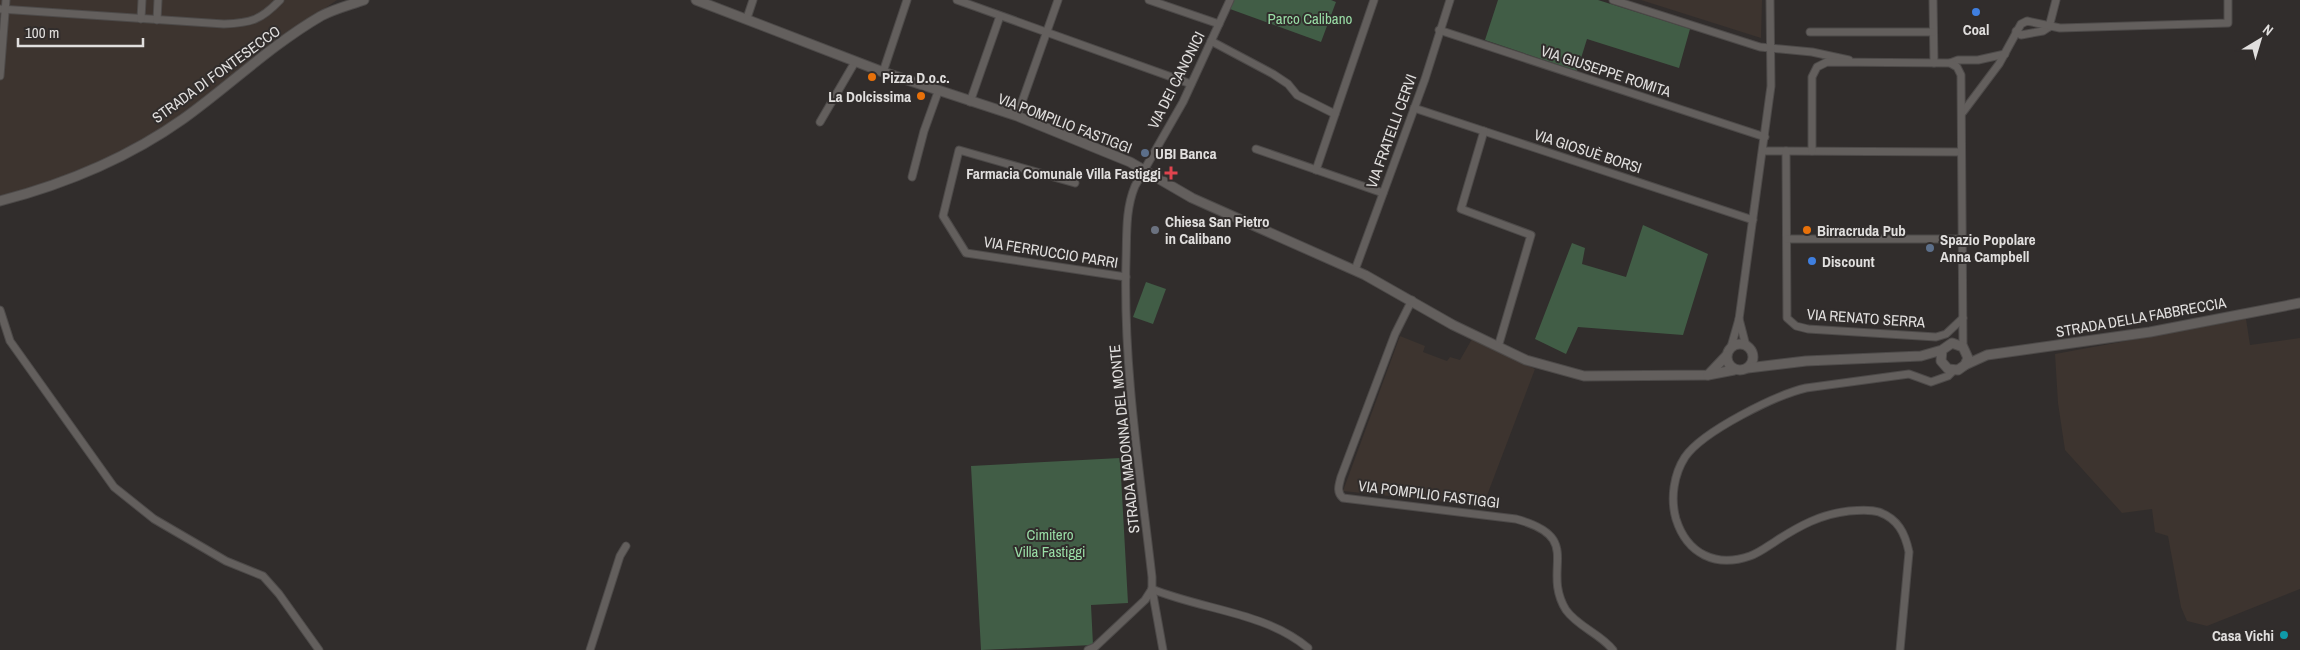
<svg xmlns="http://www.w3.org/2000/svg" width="2300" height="650" font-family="'Archivo Narrow',sans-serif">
  <rect width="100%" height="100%" fill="#312d2c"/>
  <!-- built -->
  <g fill="#3d342f">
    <path d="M0,0H337L292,31L180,117L119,154L77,174L0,198Z"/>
    <path d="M1641,0H1762L1761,38Z"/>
    <path d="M2246,319L2250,345L2300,338V589L2207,626L2187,621L2181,607L2168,536L2155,532L2152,509L2122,513L2065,450L2058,403L2055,354Z"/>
    <path d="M1400,336L1425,346L1423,352L1447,361L1450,357L1460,360L1472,339L1535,369L1483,506L1343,491Z"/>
  </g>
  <!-- green -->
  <g fill="#415d46">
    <path d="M1233,0H1331L1336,2L1321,42L1230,9Z"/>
    <path d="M1498,0H1598L1690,29L1679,68L1587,39L1577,71L1485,40Z"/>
    <path d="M1643,225L1708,254L1683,335L1578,327L1566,354L1535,339L1572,243L1585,248L1582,264L1626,277Z"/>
    <path d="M1146,282L1166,289L1153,324L1133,317Z"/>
    <path d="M1120,458L1128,603L1091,605L1093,645L981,650L971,466Z"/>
  </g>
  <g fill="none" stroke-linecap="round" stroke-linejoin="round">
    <defs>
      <g id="minor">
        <path d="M957,0L1191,84"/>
        <path d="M1149,0L1219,24"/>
        <path d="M1613,0L1760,47L1812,52L1849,60"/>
        <path d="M1933,0L1934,63"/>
        <path d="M0,9L224,24C251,23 261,20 280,0"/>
        <path d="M747,18L753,0"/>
        <path d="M141,19L142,0"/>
        <path d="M157,20L158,0"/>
        <path d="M2049,27L2056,0"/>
        <path d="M1439,30L1765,137"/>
        <path d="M2016,31L2021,35L2043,31L2049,27"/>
        <path d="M1810,32H1933"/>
        <path d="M1211,41L1273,74L1288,84L1297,95L1335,114"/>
        <path d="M1950,63L1958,60H1978L2005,54"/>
        <path d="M883,72L907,0"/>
        <path d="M0,76L6,0"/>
        <path d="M970,102L1000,16"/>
        <path d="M1414,108L1753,220"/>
        <path d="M1963,112L1999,64L2021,24L2027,21L2060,28L2228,23V0"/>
        <path d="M1017,116L1058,0"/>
        <path d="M820,122L855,62"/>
        <path d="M1484,131L1461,209L1531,235L1498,347"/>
        <path d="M1256,149L1383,193"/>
        <path d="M1763,151L1961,152"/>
        <path d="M1786,151L1787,318L1796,326L1808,329L1936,337L1946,334L1963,318"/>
        <path d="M1812,151V77L1817,67L1827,62L1950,63L1957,67L1961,75L1963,347"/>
        <path d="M1316,170L1374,0"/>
        <path d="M912,177L924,131L938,92"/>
        <path d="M1075,183L959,150L943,216L966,253L1126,277"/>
        <path d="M1787,239H1961"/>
        <path d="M1355,270L1425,79L1450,0"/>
        <path d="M1412,300L1395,334L1341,477C1339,485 1336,492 1343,498L1516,519C1586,538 1540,568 1566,610C1578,627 1601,634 1613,650"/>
        <path d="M0,310L10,341L114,487L154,519L226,561L263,576L279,594L319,650"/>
        <path d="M1739,319L1746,346"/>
        <path d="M1731,347L1739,319L1771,86L1770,0"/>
        <path d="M1152,589C1203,610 1265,612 1308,648"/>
        <path d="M590,650L620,556L626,546"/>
        <path d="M1088,650L1095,647L1145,600L1152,589"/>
        <path d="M1163,650L1152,589V577C1140,472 1123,367 1126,261C1127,236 1125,210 1135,186L1183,102L1230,0"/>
        <path d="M1900,650L1909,552C1905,533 1898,519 1879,512C1870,509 1859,510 1849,511C1821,514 1799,526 1776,541C1768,546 1759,553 1750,556C1716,568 1687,554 1676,519C1670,498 1674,474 1685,457C1703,431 1776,395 1806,388L1909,374L1931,382L1948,376L1954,370"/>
      </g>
      <g id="tertiary">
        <path d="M696,0L883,72L1017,116L1130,162L1192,198L1365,275L1453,325L1526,360L1584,376L1708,375L1734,370"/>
        <path d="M0,201C65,184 128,158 183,119C229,86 271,45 321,16C334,9 350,5 364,0"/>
        <circle cx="1740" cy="357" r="13"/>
        <path d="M1965,365L1987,355L2150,332L2300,303"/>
        <path d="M1748,368L1806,361L1921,356L1942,350L1952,343L1963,347L1968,358L1965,365L1958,370L1948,369L1941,361L1942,350"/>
        <path d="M1708,375L1726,356"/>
      </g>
    </defs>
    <!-- minor casing -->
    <use href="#minor" stroke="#4d4a49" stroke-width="9"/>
    <!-- tertiary casing -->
    <use href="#tertiary" stroke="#4d4a49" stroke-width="11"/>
    <!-- minor -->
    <use href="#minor" stroke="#635f5d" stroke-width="7"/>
    <!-- tertiary -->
    <use href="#tertiary" stroke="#635f5d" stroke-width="9"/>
  </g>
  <!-- markers -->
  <g fill="#3f7fe0" stroke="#312d2c" stroke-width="2">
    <circle cx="1976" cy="12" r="5"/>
    <circle cx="1812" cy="261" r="5"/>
  </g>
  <g fill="#e8710a" stroke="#312d2c" stroke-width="2">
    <circle cx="872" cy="77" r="5"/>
    <circle cx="921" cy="96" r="5"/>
    <circle cx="1807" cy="230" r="5"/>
  </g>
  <g fill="#5c6f8a" stroke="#312d2c" stroke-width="2">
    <circle cx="1145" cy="153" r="5"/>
    <circle cx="1930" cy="248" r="5"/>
  </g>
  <path fill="#e0444e" stroke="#312d2c" stroke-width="2" d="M1168.5 165.5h5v5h5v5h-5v5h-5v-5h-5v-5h5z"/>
  <circle fill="#6b7280" stroke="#312d2c" stroke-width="2" cx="1155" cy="230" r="5"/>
  <circle fill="#0f9aa8" stroke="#312d2c" stroke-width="2" cx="2284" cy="635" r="5"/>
  <g text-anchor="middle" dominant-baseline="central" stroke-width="4" stroke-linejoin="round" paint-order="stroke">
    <!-- park labels -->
    <g font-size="15" fill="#99dda6" stroke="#312d2c">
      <text x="1310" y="18">Parco Calibano</text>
      <text x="1050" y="534">Cimitero<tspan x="1050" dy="17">Villa Fastiggi</tspan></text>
    </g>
    <!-- poi labels -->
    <g font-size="15" font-weight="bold" fill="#e1dfde" stroke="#312d2c" text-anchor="start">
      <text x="1976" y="29" text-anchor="middle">Coal</text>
      <text x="882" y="77">Pizza D.o.c.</text>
      <text x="911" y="96" text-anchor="end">La Dolcissima</text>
      <text x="1155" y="153">UBI Banca</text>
      <text x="1161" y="173" text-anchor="end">Farmacia Comunale Villa Fastiggi</text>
      <text x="1165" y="221">Chiesa San Pietro<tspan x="1165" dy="17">in Calibano</tspan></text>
      <text x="1817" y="230">Birracruda Pub</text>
      <text x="1940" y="239">Spazio Popolare<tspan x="1940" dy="17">Anna Campbell</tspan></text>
      <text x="1822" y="261">Discount</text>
      <text x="2274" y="635" text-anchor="end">Casa Vichi</text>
    </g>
    <!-- street labels -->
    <g font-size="15" fill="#e1dfde" stroke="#312d2c">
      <text transform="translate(1606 71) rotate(18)">VIA GIUSEPPE ROMITA</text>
      <text transform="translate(216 74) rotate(-36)">STRADA DI FONTESECCO</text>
      <text transform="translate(1176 80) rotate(-63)">VIA DEI CANONICI</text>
      <text transform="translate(1065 123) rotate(21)">VIA POMPILIO FASTIGGI</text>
      <text transform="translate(1391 131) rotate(-70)">VIA FRATELLI CERVI</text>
      <text transform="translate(1588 151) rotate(18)">VIA GIOSUÈ BORSI</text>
      <text transform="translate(1051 252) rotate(9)">VIA FERRUCCIO PARRI</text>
      <text transform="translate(2141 317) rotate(-10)">STRADA DELLA FABBRECCIA</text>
      <text transform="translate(1866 318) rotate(4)">VIA RENATO SERRA</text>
      <text transform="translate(1124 439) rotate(-96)">STRADA MADONNA DEL MONTE</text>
      <text transform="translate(1429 494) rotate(7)">VIA POMPILIO FASTIGGI</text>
    </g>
  </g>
  <!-- north arrow -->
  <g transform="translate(2260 40) rotate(38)" stroke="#312d2c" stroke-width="4" paint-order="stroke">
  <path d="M0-4L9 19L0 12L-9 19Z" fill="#e1dfde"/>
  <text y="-8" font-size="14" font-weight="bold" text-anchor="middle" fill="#e1dfde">N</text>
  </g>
  <!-- scale -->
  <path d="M18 38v8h125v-8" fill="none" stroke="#e1dfde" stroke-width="2.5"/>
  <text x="25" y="38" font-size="15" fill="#e1dfde" stroke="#312d2c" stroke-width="4" paint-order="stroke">100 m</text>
</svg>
